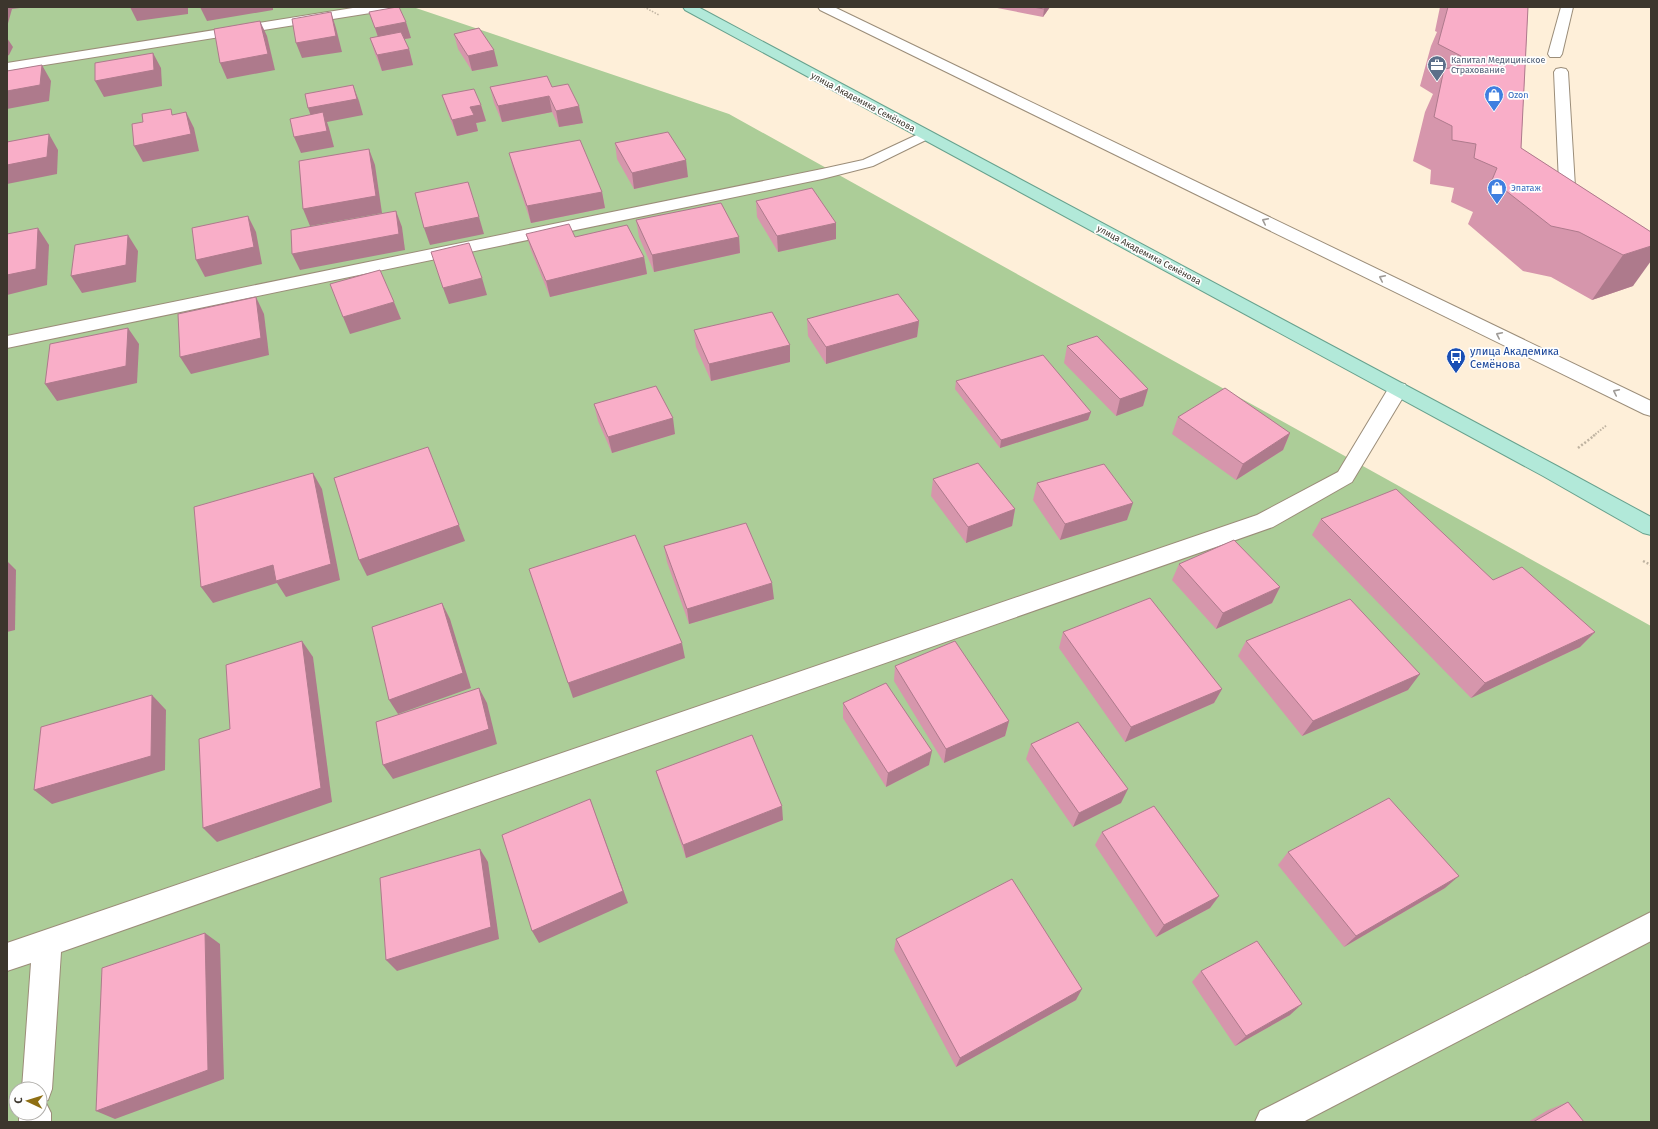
<svg xmlns="http://www.w3.org/2000/svg" width="1658" height="1129" font-family="'Fira Sans',sans-serif">
  <rect width="100%" height="100%" fill="#feefd9"/>
  <!-- green -->
  <path fill="#accd98" fill-rule="evenodd" d="M7,7H413L729,114L1651,626V1122H7ZM16,1089H40V1113H16Z"/>
  <g fill="none" stroke-linecap="round" stroke-linejoin="round">
    <defs>
      <g id="minor">
        <path d="M359,7H389L387,10L383,11L7,71V63Z"/>
        <path d="M818,7H834L1651,401V416L1644,414L820,10Z"/>
        <path d="M1561,7H1573L1562,54L1560,57H1550L1548,54Z"/>
        <path d="M1561,68L1566,69L1568,72L1576,203L1579,207L1577,210C1569,212 1564,211 1560,205L1554,72L1556,69Z"/>
        <path d="M925,131L930,132L932,135L930,138L873,166L822,179L7,348V336L822,169L863,160Z"/>
        <path d="M1398,383L1405,384L1408,389L1352,482L1273,527L61,952L52,1089L48,1100L45,1101L51,1113V1122H19V1113H40V1089H22L31,963L7,971V943L1257,515L1338,472L1391,384Z"/>
        <path d="M1651,912V941L1303,1122H1255L1260,1111Z"/>
      </g>
      <path id="major" d="M683,7H698L1557,466L1651,517V535L1643,533L1543,476L685,10Z"/>
    </defs>
    <!-- minor casing -->
    <use href="#minor" stroke="#9b8d79" stroke-width="2"/>
    <!-- major casing -->
    <use href="#major" stroke="#67a18d" stroke-width="2"/>
    <!-- path-far2 -->
    <path stroke="#bfb3a1" stroke-width="1.5" stroke-dasharray="1.5 1.5" stroke-linecap="butt" d="M644,7L659,15"/>
    <!-- path-far1 -->
    <path stroke="#bfb3a1" stroke-width="2" stroke-dasharray="1.5 1.5" stroke-linecap="butt" d="M1593,436L1607,425"/>
    <!-- path -->
    <g stroke="#bfb3a1" stroke-width="2.5" stroke-dasharray="2 2" stroke-linecap="butt">
      <path d="M1578,448L1595,435"/>
      <path d="M1643,561L1651,565"/>
    </g>
    <!-- minor -->
    <use href="#minor" fill="#fff" fill-rule="evenodd"/>
    <!-- major -->
    <use href="#major" fill="#b2e9d9" fill-rule="evenodd"/>
  </g>
  <!-- wall -->
  <g fill="#d696ac">
    <path d="M992,7H1050L1043,17Z"/>
    <path d="M1440,7H1528L1521,148L1651,232L1633,286L1592,300L1551,277L1523,271L1468,224L1473,212L1451,202L1454,188L1430,184L1431,170L1413,161L1425,112L1433,94L1420,86L1431,46L1437,32L1435,31Z"/>
    <path d="M369,12L411,38L404,39L409,49L413,65L382,71L375,54L370,38L378,37Z"/>
    <path d="M454,34L498,66L472,71L458,49Z"/>
    <path d="M490,87H552L583,123L559,127L552,112L502,122L494,103Z"/>
    <path d="M442,95L481,105L486,121L476,123L478,131L457,136L447,111Z"/>
    <path d="M615,143L688,177L634,189L617,159Z"/>
    <path d="M509,153L602,192L605,208L531,223L513,169Z"/>
    <path d="M756,201L836,239L778,252L757,217Z"/>
    <path d="M636,220L739,237L740,253L654,272L639,237Z"/>
    <path d="M526,234L575,237L644,257L647,274L550,297L531,250Z"/>
    <path d="M807,319L919,321L917,337L826,364L808,336Z"/>
    <path d="M694,330L790,362L711,381L696,347Z"/>
    <path d="M1067,346L1148,389L1143,406L1116,416L1064,363Z"/>
    <path d="M956,381L1091,412L1088,420L1000,448L955,389Z"/>
    <path d="M594,404L675,434L612,453L598,421Z"/>
    <path d="M1178,417L1290,433L1283,450L1236,480L1172,434Z"/>
    <path d="M933,479L1015,509L1012,526L966,543L931,496Z"/>
    <path d="M1037,483L1127,520L1060,540L1033,500Z"/>
    <path d="M1321,519L1493,580L1595,632L1580,647L1471,698L1312,535Z"/>
    <path d="M664,546L774,599L689,624L667,562Z"/>
    <path d="M1179,564L1280,587L1272,603L1216,629L1172,580Z"/>
    <path d="M1063,632L1222,689L1214,703L1125,742L1059,648Z"/>
    <path d="M1246,641L1408,690L1302,736L1238,656Z"/>
    <path d="M895,666L1009,721L1005,736L944,763L894,681Z"/>
    <path d="M843,703L929,765L886,787L843,718Z"/>
    <path d="M1031,744L1121,803L1073,827L1026,759Z"/>
    <path d="M656,771L783,820L686,858L660,785Z"/>
    <path d="M1102,832L1219,896L1210,908L1156,937L1095,845Z"/>
    <path d="M1288,852L1445,888L1344,947L1278,865Z"/>
    <path d="M896,939L1076,1000L956,1067L894,950Z"/>
    <path d="M1201,971L1290,1015L1235,1046L1192,982Z"/>
    <path d="M1568,1102L1584,1122H1528L1548,1110Z"/>
  </g>
  <!-- shaded-wall -->
  <g fill="#ae7a8c">
    <path d="M7,7H28L12,9L7,27Z"/>
    <path d="M130,7H188V14L137,21Z"/>
    <path d="M200,7H273V10L207,21Z"/>
    <path d="M1045,7H1050L1043,17L1044,9Z"/>
    <path d="M331,12L336,28L342,52L302,58L296,43Z"/>
    <path d="M260,21L267,36L275,70L227,79L220,63Z"/>
    <path d="M406,22L411,38L380,43L375,28Z"/>
    <path d="M7,38L13,47L9,55L7,56Z"/>
    <path d="M409,49L413,65L382,71L377,55Z"/>
    <path d="M494,50L498,66L472,71L468,56Z"/>
    <path d="M153,53L161,68L162,86L104,97L95,81Z"/>
    <path d="M42,65L51,81L49,101L7,109V91Z"/>
    <path d="M353,85L359,101L363,115L327,122L329,128L334,147L301,153L294,137L314,124L308,108Z"/>
    <path d="M549,96L552,112L502,122L498,106Z"/>
    <path d="M481,105L486,121L476,123L478,131L457,136L452,120L470,107Z"/>
    <path d="M579,106L583,123L559,127L556,111Z"/>
    <path d="M186,112L194,128L199,151L143,162L134,146Z"/>
    <path d="M49,134L58,150L57,174L7,184V165Z"/>
    <path d="M369,149L375,165L382,213L310,226L303,209Z"/>
    <path d="M686,160L688,177L634,189L632,173Z"/>
    <path d="M602,192L605,208L531,223L527,206Z"/>
    <path d="M396,211L402,227L405,250L300,270L292,254Z"/>
    <path d="M248,216L256,232L262,264L205,277L196,260Z"/>
    <path d="M479,217L484,234L430,245L424,228Z"/>
    <path d="M836,223V239L778,252L777,236Z"/>
    <path d="M38,228L49,245L47,285L7,295V275Z"/>
    <path d="M128,235L138,251L136,282L82,293L71,276Z"/>
    <path d="M739,237L740,253L654,272L652,255Z"/>
    <path d="M1651,246V261L1633,286L1592,300L1623,255Z"/>
    <path d="M644,257L647,274L550,297L546,281Z"/>
    <path d="M482,278L487,295L449,304L443,288Z"/>
    <path d="M256,297L264,314L269,355L191,374L180,357Z"/>
    <path d="M394,302L401,319L350,334L343,317Z"/>
    <path d="M919,321L917,337L826,364V347Z"/>
    <path d="M128,328L139,344L137,383L57,401L45,384Z"/>
    <path d="M790,345V362L711,381L709,364Z"/>
    <path d="M1148,389L1143,406L1116,416L1120,399Z"/>
    <path d="M1091,412L1088,420L1000,448L1001,440Z"/>
    <path d="M673,418L675,434L612,453L608,437Z"/>
    <path d="M1290,433L1283,450L1236,480L1243,464Z"/>
    <path d="M435,464L465,541L367,576L359,560Z"/>
    <path d="M313,473L322,489L340,580L286,597L277,583L213,603L201,587Z"/>
    <path d="M1133,503L1127,520L1060,540L1065,524Z"/>
    <path d="M1015,509L1012,526L966,543L968,527Z"/>
    <path d="M7,561L16,570L15,630L7,632Z"/>
    <path d="M772,583L774,599L689,624L687,609Z"/>
    <path d="M1280,587L1272,603L1216,629L1223,613Z"/>
    <path d="M442,603L450,619L471,688L398,714L389,700Z"/>
    <path d="M1595,632L1580,647L1471,698L1485,683Z"/>
    <path d="M302,641L313,657L332,802L217,842L203,828Z"/>
    <path d="M682,643L685,658L573,698L568,683Z"/>
    <path d="M1420,674L1408,690L1302,736L1313,721Z"/>
    <path d="M479,688L487,703L497,744L393,779L383,765Z"/>
    <path d="M1222,689L1214,703L1125,742L1131,727Z"/>
    <path d="M152,695L166,710L165,770L52,804L34,790Z"/>
    <path d="M1009,721L1005,736L944,763L946,749Z"/>
    <path d="M932,751L929,765L886,787L888,773Z"/>
    <path d="M1128,789L1121,803L1073,827L1079,813Z"/>
    <path d="M590,799L628,903L539,943L532,931Z"/>
    <path d="M782,806L783,820L686,858L683,845Z"/>
    <path d="M480,849L488,862L499,939L397,971L386,960Z"/>
    <path d="M1459,876L1445,888L1344,947L1356,936Z"/>
    <path d="M1219,896L1210,908L1156,937L1164,925Z"/>
    <path d="M205,933L220,944L224,1079L115,1119L96,1111Z"/>
    <path d="M1082,989L1076,1000L956,1067L960,1058Z"/>
    <path d="M1302,1004L1290,1015L1235,1046L1246,1036Z"/>
  </g>
  <!-- building -->
  <g fill="#f9aec8" stroke="#ae7a8c">
    <path d="M397,7H399L406,22L375,28L369,12Z"/>
    <path d="M1033,7H1045L1044,9Z"/>
    <path d="M1448,7H1528L1521,148L1651,232V246L1623,255L1579,232L1551,226L1492,180L1497,168L1474,158L1476,144L1452,140V126L1434,117L1444,69L1460,66L1461,56L1438,44Z"/>
    <path d="M331,12L336,36L296,43L292,19Z"/>
    <path d="M260,21L268,54L220,63L214,29Z"/>
    <path d="M479,28L494,50L468,56L454,34Z"/>
    <path d="M401,32L409,49L377,55L370,38Z"/>
    <path d="M153,53L154,70L95,81V63Z"/>
    <path d="M42,65L40,85L7,91V71Z"/>
    <path d="M547,76L552,87L568,84L579,106L556,111L549,96L498,106L490,87Z"/>
    <path d="M353,85L357,99L308,108L305,94Z"/>
    <path d="M474,89L481,105L470,107L474,115L452,120L442,95Z"/>
    <path d="M171,109L172,115L186,112L191,134L134,146L132,124L143,122L142,114Z"/>
    <path d="M323,112L327,131L294,137L290,119Z"/>
    <path d="M668,132L686,160L632,173L615,143Z"/>
    <path d="M49,134L47,157L7,165V142Z"/>
    <path d="M580,140L602,192L527,206L509,153Z"/>
    <path d="M369,149L376,196L303,209L299,161Z"/>
    <path d="M468,182L479,217L424,228L415,193Z"/>
    <path d="M812,188L836,223L777,236L756,201Z"/>
    <path d="M721,203L739,237L652,255L636,220Z"/>
    <path d="M396,211L399,234L292,254L291,230Z"/>
    <path d="M248,216L254,247L196,260L192,228Z"/>
    <path d="M569,224L575,237L627,225L644,257L546,281L526,234Z"/>
    <path d="M38,228L36,269L7,275V234Z"/>
    <path d="M128,235L126,265L71,276L75,245Z"/>
    <path d="M469,243L482,278L443,288L431,252Z"/>
    <path d="M380,270L394,302L343,317L330,284Z"/>
    <path d="M898,294L919,321L826,347L807,319Z"/>
    <path d="M256,297L261,338L180,357L178,314Z"/>
    <path d="M772,312L790,345L709,364L694,330Z"/>
    <path d="M128,328L126,366L45,384L50,344Z"/>
    <path d="M1097,336L1148,389L1120,399L1067,346Z"/>
    <path d="M1043,355L1091,412L1001,440L956,381Z"/>
    <path d="M656,386L673,418L608,437L594,404Z"/>
    <path d="M1225,388L1290,433L1243,464L1178,417Z"/>
    <path d="M428,447L459,525L359,560L334,478Z"/>
    <path d="M978,463L1015,509L968,527L933,479Z"/>
    <path d="M1104,464L1133,503L1065,524L1037,483Z"/>
    <path d="M313,473L331,564L276,581L273,565L201,587L194,507Z"/>
    <path d="M1396,489L1493,580L1522,567L1595,632L1485,683L1321,519Z"/>
    <path d="M746,523L772,583L687,609L664,546Z"/>
    <path d="M635,535L682,643L568,683L529,569Z"/>
    <path d="M1234,540L1280,587L1223,613L1179,564Z"/>
    <path d="M1150,598L1222,689L1131,727L1063,632Z"/>
    <path d="M1350,599L1420,674L1313,721L1246,641Z"/>
    <path d="M442,603L463,673L389,700L372,627Z"/>
    <path d="M302,641L321,788L203,828L199,739L230,729L226,665Z"/>
    <path d="M955,641L1009,721L946,749L895,666Z"/>
    <path d="M886,683L932,751L888,773L843,703Z"/>
    <path d="M479,688L489,729L383,765L376,722Z"/>
    <path d="M152,695L151,756L34,790L41,727Z"/>
    <path d="M1078,722L1128,789L1079,813L1031,744Z"/>
    <path d="M752,735L782,806L683,845L656,771Z"/>
    <path d="M1389,798L1459,876L1356,936L1288,852Z"/>
    <path d="M590,799L623,891L532,931L502,835Z"/>
    <path d="M1154,806L1219,896L1164,925L1102,832Z"/>
    <path d="M480,849L491,927L386,960L380,878Z"/>
    <path d="M1012,879L1082,989L960,1058L896,939Z"/>
    <path d="M205,933L208,1070L96,1111L102,968Z"/>
    <path d="M1257,941L1302,1004L1246,1036L1201,971Z"/>
    <path d="M1568,1102L1584,1122H1533Z"/>
  </g>
  <!-- one-way arrows -->
  <defs><path id="oneway-chevron" d="M-2-3.5L2.5 0L-2 3.5" fill="none" stroke-width="1.6" stroke-linecap="round" stroke-linejoin="round"/></defs>
  <g stroke="#9e9a96">
    <use href="#oneway-chevron" transform="translate(1265 221) rotate(-154)"/>
    <use href="#oneway-chevron" transform="translate(1382 278) rotate(-154)"/>
    <use href="#oneway-chevron" transform="translate(1499 335) rotate(-154)"/>
    <use href="#oneway-chevron" transform="translate(1616 392) rotate(-154)"/>
  </g>
  <!-- icons -->
  <defs>
    <symbol id="office-pin" viewBox="-11 -11 22 30"><path d="M0 17L-7.5 6A9.5 9.5 0 1 1 7.5 6Z" fill="#5c6f8a" stroke="#fefefe"/><path d="M-6-3h4V-5.5h4V-3h4V5H-6ZM-1-4.5V-3h2v-1.5ZM-6 0V1H6V0Z" fill="#fff"/></symbol>
    <symbol id="shop-pin" viewBox="-11 -11 22 30"><path d="M0 17L-7.5 6A9.5 9.5 0 1 1 7.5 6Z" fill="#3f7fe0" stroke="#fefefe"/><path d="M-5-2.5h2.3a2.7 3.5 0 0 1 5.4 0H5L5.5 6h-11ZM-1.5-2.5h3a1.5 2.3 0 0 0-3 0Z" fill="#fff"/></symbol>
    <symbol id="bus-pin" viewBox="-11 -11 22 30"><path d="M0 17L-7.5 6A9.5 9.5 0 1 1 7.5 6Z" fill="#1a4fb4" stroke="#fefefe"/><path d="M-5-6H5V4H4V6H2V4H-2V6H-4V4H-5ZM-3.5-4V0h7V-4ZM-3.5 1.2v1.5H-2V1.2ZM2 1.2v1.5H3.5V1.2Z" fill="#fff"/></symbol>
  </defs>
  <g fill-rule="evenodd">
    <use href="#office-pin" x="1426" y="54" width="22" height="30"/>
    <use href="#shop-pin" x="1483" y="84" width="22" height="30"/>
    <use href="#shop-pin" x="1486" y="177" width="22" height="30"/>
    <use href="#bus-pin" x="1445" y="346" width="22" height="30"/>
  </g>
  <g text-anchor="middle" dominant-baseline="central" stroke-width="3.5" stroke-linejoin="round" paint-order="stroke">
    <!-- far-service labels -->
    <g font-size="9" fill="#4e5e75" stroke="#fefefe" text-anchor="start">
      <text x="1451" y="60">Капитал Медицинское<tspan x="1451" dy="10">Страхование</tspan></text>
    </g>
    <!-- far-shop labels -->
    <g font-size="9" fill="#366cbe" stroke="#fefefe" text-anchor="start">
      <text x="1508" y="95">Ozon</text>
      <text x="1511" y="188">Эпатаж</text>
    </g>
    <!-- far-street labels -->
    <g font-size="9" fill="#3c362d" stroke="#fefefe">
      <text transform="translate(863 102) rotate(28)">улица Академика Семёнова</text>
      <text transform="translate(1149 255) rotate(28)">улица Академика Семёнова</text>
    </g>
    <!-- transit labels -->
    <g font-size="11" fill="#164399" stroke="#fefefe" text-anchor="start">
      <text x="1470" y="351">улица Академика<tspan x="1470" dy="13">Семёнова</tspan></text>
    </g>
  </g>
  <!-- border -->
  <rect width="1658" height="1129" fill="none" stroke="#3c362d" stroke-width="16"/>
  <!-- north arrow -->
  <g transform="translate(28 1101) rotate(274)"><circle r="19" fill="#fefefe" stroke="#b0aeaa"/>
  <path d="M0-3L7 15L0 10L-7 15Z" fill="#8e6e12"/>
  <text y="-6" font-size="11" font-weight="bold" text-anchor="middle" fill="#3c362d">С</text>
  </g>
</svg>
